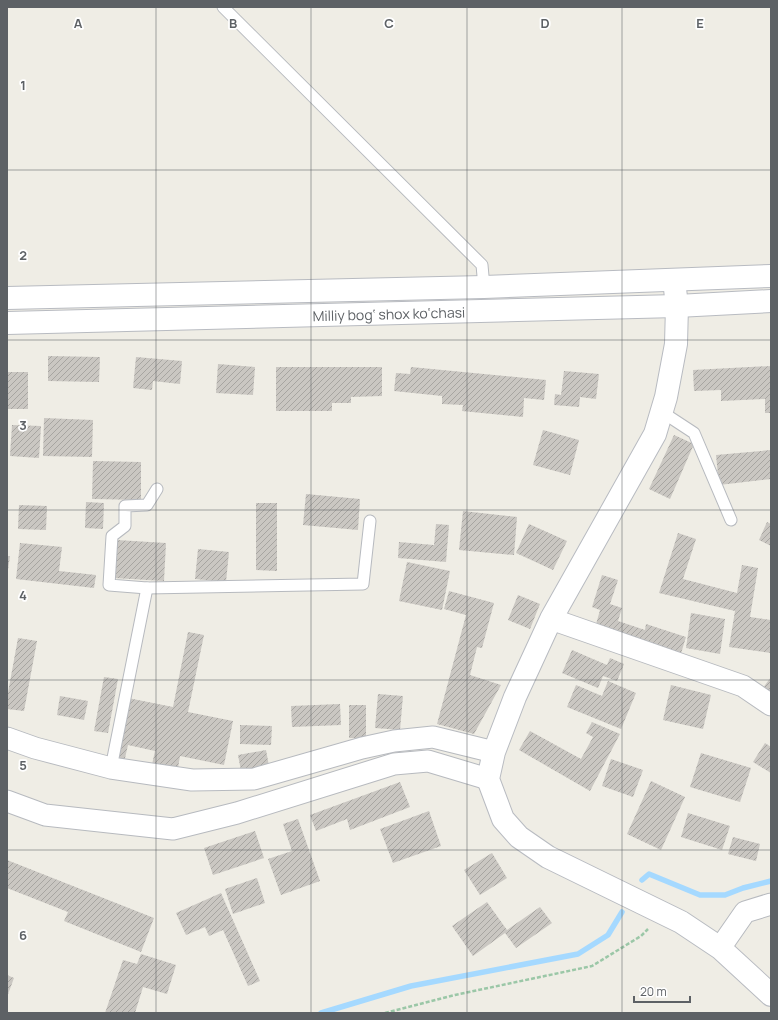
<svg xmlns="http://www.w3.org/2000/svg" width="778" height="1020" font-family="Manrope,sans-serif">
  <defs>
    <pattern id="building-hatch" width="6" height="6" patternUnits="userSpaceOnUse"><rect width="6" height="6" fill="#cac7c2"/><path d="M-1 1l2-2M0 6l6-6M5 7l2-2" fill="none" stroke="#a7a5a1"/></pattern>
  </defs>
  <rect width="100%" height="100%" fill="#efede5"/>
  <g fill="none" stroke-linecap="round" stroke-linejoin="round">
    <!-- stream -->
    <g stroke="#a5d9ff" stroke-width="5.5">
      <path d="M642,880L649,874L700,895H725L743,888L771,881"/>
      <path d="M321,1013L411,986L578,954L608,935L622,912"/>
    </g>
  </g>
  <!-- building -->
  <g fill="url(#building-hatch)">
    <path d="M48,356L100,357L99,382L48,381Z"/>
    <path d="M136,357L182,361L180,384L153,381L152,390L133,388Z"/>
    <path d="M218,364L255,367L253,395L216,393Z"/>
    <path d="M771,366V413H765V399L721,401V390L694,391L693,370Z"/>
    <path d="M276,367H382V396L351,397V403H332V411H276Z"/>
    <path d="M411,367L546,380L544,400L524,398L523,417L462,411L463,405L442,404V396L394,391L396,373L410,374Z"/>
    <path d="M564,371L599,374L596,399L580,397L579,407L554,405L555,394L561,395Z"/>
    <rect x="7" y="372" width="21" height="37"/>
    <path d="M44,418L93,420L92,457L43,456Z"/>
    <path d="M12,425L41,426L39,458L10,456Z"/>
    <path d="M543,430L579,440L570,475L533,465Z"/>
    <path d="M674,435L694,444L670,499L649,489Z"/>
    <path d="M771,450V479L719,485L716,455Z"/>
    <path d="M93,461L141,462V500L92,499Z"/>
    <path d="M306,494L360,499L358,530L303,525Z"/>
    <path d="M86,502L104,503L103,529L85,528Z"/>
    <path d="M256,503H277V571L256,570Z"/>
    <path d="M19,505L47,506L46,530L18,529Z"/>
    <path d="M463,511L517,517L514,555L459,550Z"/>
    <path d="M767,522L771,524V546L759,540Z"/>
    <path d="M436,524L449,525L446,562L398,558L399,542L434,545Z"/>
    <path d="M529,524L567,541L553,570L516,553Z"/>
    <path d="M678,533L696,539L683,579L737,593L742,565L758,568L750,617L771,620V653L729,647L735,611L659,593Z"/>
    <path d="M117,540L166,543L164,581L114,578Z"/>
    <path d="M20,543L62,547L59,571L96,575L94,588L16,579Z"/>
    <path d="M198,549L229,552L226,582L195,579Z"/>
    <path d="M7,556H10L8,570H7Z"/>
    <path d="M407,562L450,571L442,610L399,601Z"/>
    <path d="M602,575L618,580L610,604L622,608L618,621L645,630L646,624L686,637L679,660L595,628L600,610L592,607Z"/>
    <path d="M449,591L494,603L482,648L477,647L470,675L501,685L474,734L437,724L466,615L444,609Z"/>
    <path d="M518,595L540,604L530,629L508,620Z"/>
    <path d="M691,613L725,619L720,654L686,648Z"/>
    <path d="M188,632L204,635L188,712L233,721L224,765L180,756L177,774L151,769L155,751L128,745L123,767L114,765L128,698L173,707Z"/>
    <path d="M18,638L37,641L24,711L7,709V698Z"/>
    <path d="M572,650L607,665L610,658L624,664L617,681L603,676L598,688L562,673Z"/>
    <path d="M104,677L118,679L108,733L94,731Z"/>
    <path d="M771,677V700L760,692Z"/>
    <path d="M608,681L636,693L621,729L567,707L576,685L602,696Z"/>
    <path d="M671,685L711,695L703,729L663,720Z"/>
    <path d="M378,694L403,696L400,730L375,728Z"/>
    <path d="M60,696L88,701L84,720L57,715Z"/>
    <path d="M340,704L341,725L292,727L291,706Z"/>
    <rect x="349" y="705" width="17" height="33"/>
    <path d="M592,722L620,734L590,791L519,750L530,731L581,759L593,737L586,733Z"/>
    <path d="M240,725L272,726L271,745L240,744Z"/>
    <path d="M765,743L771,747V773L753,762Z"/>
    <path d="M266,750L269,766L241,771L238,755Z"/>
    <path d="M701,753L751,768L740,802L690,787Z"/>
    <path d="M611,759L643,770L633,797L602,786Z"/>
    <path d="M651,781L685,797L661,850L627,834Z"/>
    <path d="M400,782L410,807L350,830L347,819L316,831L310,815Z"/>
    <path d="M429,811L441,846L393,863L380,829Z"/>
    <path d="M688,813L730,826L722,850L681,837Z"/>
    <path d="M298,819L320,881L281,895L268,859L292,851L283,824Z"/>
    <path d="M255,831L264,858L213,875L204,848Z"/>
    <path d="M733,837L760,844L756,861L728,854Z"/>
    <path d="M492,853L507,878L480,895L464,870Z"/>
    <path d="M7,860L154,918L141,952L64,921L68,912L7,888Z"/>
    <path d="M257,878L265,903L233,914L225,889Z"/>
    <path d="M221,893L260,981L248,986L223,930L209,936L205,927L186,935L176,913Z"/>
    <path d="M487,902L507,930L540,907L552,923L516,948L505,933L473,956L452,926Z"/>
    <path d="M141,954L176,965L167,994L143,987L135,1013H105L123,960L137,964Z"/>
    <path d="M7,975L14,978L7,997Z"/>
  </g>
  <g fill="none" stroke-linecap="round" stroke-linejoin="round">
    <defs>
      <g id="service">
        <path d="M223,7L482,265L484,287"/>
        <path d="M662,412L694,433L731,520"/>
        <path d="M157,489L147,505L125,506V526L112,536L109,585L147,588L363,584L370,521"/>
        <path d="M111,768L147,588"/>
      </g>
      <g id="minor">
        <path d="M551,619L743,686L771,705"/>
        <path d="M7,738L35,748L111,768L192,780L254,779L362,748L394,741L433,737L494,752"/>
        <path d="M7,801L45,815L173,829L237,813L394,764L428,761L488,779"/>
        <path d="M720,948L745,912L771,904"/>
      </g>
      <g id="secondary">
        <path d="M674,280L677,306L676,344L666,397L655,434L551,619L515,697L494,752L488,779L503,819L519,837L548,857L681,922L720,948L771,995"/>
        <path d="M7,298L484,287L771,276"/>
        <path id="s1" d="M7,323L677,306L771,301"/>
      </g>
    </defs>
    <!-- service casing -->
    <use href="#service" stroke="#b7babf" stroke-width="13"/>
    <!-- minor casing -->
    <use href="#minor" stroke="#b7babf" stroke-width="23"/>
    <!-- secondary casing -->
    <use href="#secondary" stroke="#b8bbc1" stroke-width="24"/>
    <!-- path -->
    <path stroke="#9bc7a7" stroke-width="2.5" stroke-dasharray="4 2" stroke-linecap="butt" d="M385,1013L455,995L592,966L641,936L648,929"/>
    <!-- service -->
    <use href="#service" stroke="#fff" stroke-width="11"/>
    <!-- minor -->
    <use href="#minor" stroke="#fff" stroke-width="21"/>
    <!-- secondary -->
    <use href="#secondary" stroke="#fff" stroke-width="22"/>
  </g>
  <!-- grid -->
  <path fill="none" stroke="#5d6165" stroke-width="1" stroke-opacity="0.55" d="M156,7V1013M311,7V1013M467,7V1013M622,7V1013M7,170H771M7,340H771M7,510H771M7,680H771M7,850H771"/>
  <g text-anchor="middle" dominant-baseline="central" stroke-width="3.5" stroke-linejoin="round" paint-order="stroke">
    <!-- street labels -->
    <g font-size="14" fill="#5d6165" stroke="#fff">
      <text stroke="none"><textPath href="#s1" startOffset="382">Milliy bog‘ shox ko‘chasi</textPath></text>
    </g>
  </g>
  <g font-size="13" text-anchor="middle" font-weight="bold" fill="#5d6165" stroke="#fff" stroke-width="3.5" stroke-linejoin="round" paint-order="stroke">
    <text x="78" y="28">A</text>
    <text x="233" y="28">B</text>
    <text x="389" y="28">C</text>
    <text x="545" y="28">D</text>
    <text x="700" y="28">E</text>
    <text x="23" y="90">1</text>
    <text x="23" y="260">2</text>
    <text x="23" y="430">3</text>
    <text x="23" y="600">4</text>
    <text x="23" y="770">5</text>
    <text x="23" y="940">6</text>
  </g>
  <!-- border -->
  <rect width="778" height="1020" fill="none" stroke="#5d6165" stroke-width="16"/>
  <!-- scale -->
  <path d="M634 996v6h56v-6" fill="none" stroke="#5d6165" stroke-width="2"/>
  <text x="640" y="996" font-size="12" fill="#5d6165" stroke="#ffffff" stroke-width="3" paint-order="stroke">20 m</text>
</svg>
